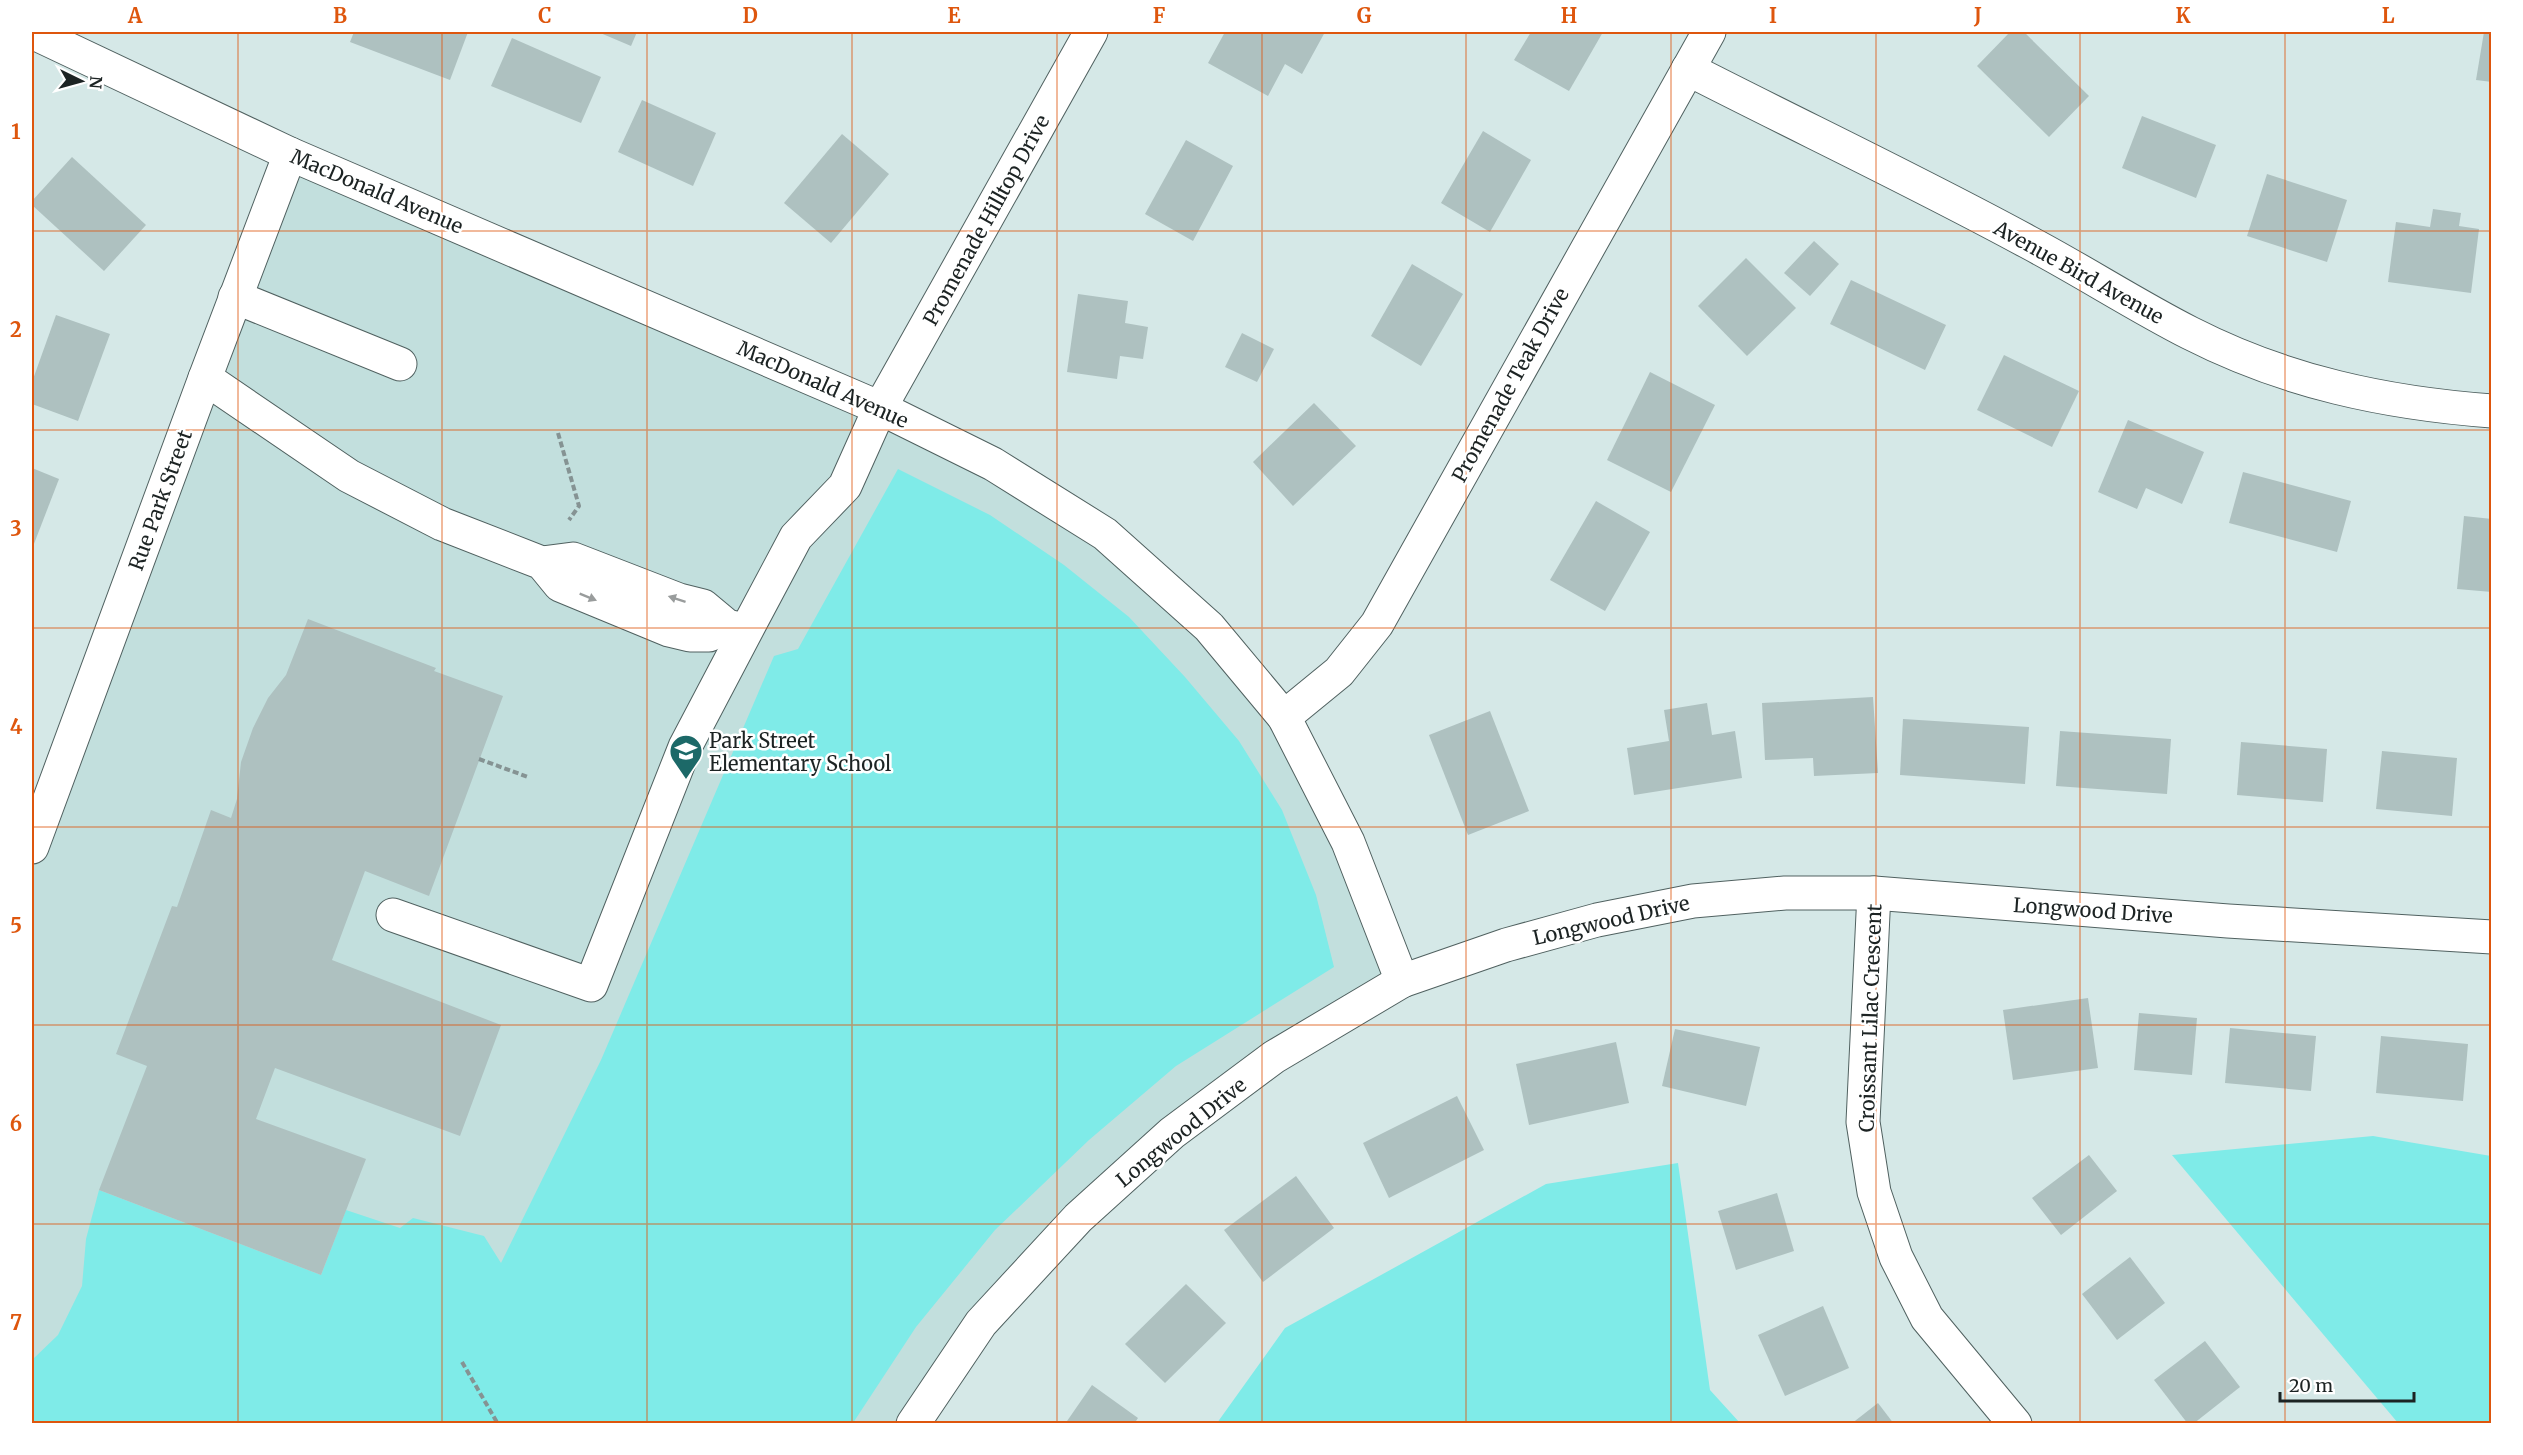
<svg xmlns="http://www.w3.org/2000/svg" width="2523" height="1455" font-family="Merriweather,serif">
  <rect width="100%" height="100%" fill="#d5e8e7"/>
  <!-- built -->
  <path fill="#c2dfdd" d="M290,154L880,408L1105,534L1284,717L1402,981L1172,1133L913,1423H32V847Z"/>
  <!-- green -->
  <g fill="#7febe8">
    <path d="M898,469L990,515L1064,565L1129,617L1185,677L1239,741L1282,810L1316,895L1334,967L1176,1066L1089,1140L995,1230L916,1327L853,1423L32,1424V1360L58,1335L82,1286L86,1239L99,1190L321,1275L346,1210L400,1228L413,1218L484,1236L501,1263L601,1060L774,656L798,649Z"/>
    <path d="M2373,1136L2491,1156V1423H2398L2172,1155Z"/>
    <path d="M1678,1163L1710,1390L1740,1423H1217L1285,1328L1546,1184Z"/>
  </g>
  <!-- building -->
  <g fill="#aec1c0">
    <path d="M354,32H468L450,80L350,42Z"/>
    <path d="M598,32H637L631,46Z"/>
    <path d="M1225,32H1325L1302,74L1285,64L1268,96L1208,63Z"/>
    <path d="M1531,32H1603L1569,91L1514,60Z"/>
    <path d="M2010,32H2024L2089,96L2049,137L1977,66Z"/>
    <path d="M2484,32H2492V82L2476,80Z"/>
    <path d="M512,38L601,77L581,123L491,86Z"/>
    <path d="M642,100L716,133L693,186L618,152Z"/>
    <path d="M2142,116L2216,145L2196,198L2122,168Z"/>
    <path d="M1483,131L1531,160L1490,232L1441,203Z"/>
    <path d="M842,134L889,174L831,243L784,203Z"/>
    <path d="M1186,140L1233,166L1193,241L1145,214Z"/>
    <path d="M72,157L146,225L104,271L32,205V201Z"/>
    <path d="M2267,174L2347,200L2327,262L2247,236Z"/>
    <path d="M2433,209L2461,213L2459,226L2479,229L2471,293L2388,282L2396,222L2430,227Z"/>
    <path d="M1814,241L1839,264L1810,296L1784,273Z"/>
    <path d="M1746,258L1796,308L1747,356L1698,306Z"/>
    <path d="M1412,264L1463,294L1421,366L1371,336Z"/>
    <path d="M1851,280L1946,325L1925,370L1830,324Z"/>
    <path d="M1078,294L1128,301L1125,323L1148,327L1143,359L1120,356L1117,379L1067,372Z"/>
    <path d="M56,315L110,334L78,421L32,404V382Z"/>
    <path d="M1242,333L1274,349L1257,382L1225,367Z"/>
    <path d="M2004,355L2079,391L2052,447L1977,410Z"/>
    <path d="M1650,372L1715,405L1671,492L1607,460Z"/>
    <path d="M1314,403L1356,446L1293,506L1253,462Z"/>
    <path d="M2128,420L2204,452L2182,504L2146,488L2137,509L2098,492Z"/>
    <path d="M32,468L59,479L32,549Z"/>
    <path d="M2243,472L2351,501L2337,552L2229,523Z"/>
    <path d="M1596,501L1650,532L1605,611L1550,580Z"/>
    <path d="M2464,516L2492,519V592L2457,589Z"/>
    <path d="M308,619L436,668L434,671L503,696L429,896L365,871L332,960L501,1025L460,1136L275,1068L256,1119L366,1159L321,1275L99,1190L147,1066L116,1054L172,906L177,907L211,810L231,818L237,799L241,762L253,728L268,698L286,675Z"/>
    <path d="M1873,697L1878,773L1814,776L1813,758L1765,760L1762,703Z"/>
    <path d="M1707,703L1712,735L1735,731L1742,778L1634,795L1627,748L1669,741L1664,710Z"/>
    <path d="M1490,711L1529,811L1468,835L1429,735Z"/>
    <path d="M1903,719L2029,727L2025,784L1900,775Z"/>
    <path d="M2060,731L2171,739L2167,794L2056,786Z"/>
    <path d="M2241,742L2327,749L2323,802L2237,795Z"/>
    <path d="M2382,751L2457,758L2452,816L2376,809Z"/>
    <path d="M2088,998L2098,1068L2013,1080L2003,1010Z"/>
    <path d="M2139,1013L2197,1018L2192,1075L2134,1070Z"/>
    <path d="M2230,1028L2316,1036L2311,1091L2225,1083Z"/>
    <path d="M1675,1029L1760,1047L1746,1106L1662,1086Z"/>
    <path d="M2381,1036L2468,1044L2463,1101L2376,1093Z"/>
    <path d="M1616,1042L1629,1103L1529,1125L1516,1064Z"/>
    <path d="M1457,1096L1484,1150L1389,1198L1363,1143Z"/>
    <path d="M2089,1155L2117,1191L2061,1235L2032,1198Z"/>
    <path d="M1296,1176L1334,1228L1263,1282L1224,1230Z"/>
    <path d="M1777,1193L1794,1251L1736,1270L1718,1211Z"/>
    <path d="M2130,1257L2165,1303L2117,1340L2082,1294Z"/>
    <path d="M1186,1284L1226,1323L1165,1383L1125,1344Z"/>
    <path d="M1823,1306L1849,1368L1785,1396L1758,1335Z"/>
    <path d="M2205,1341L2240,1387L2193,1424H2188L2154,1380Z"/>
    <path d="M1092,1385L1138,1418L1134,1424H1065Z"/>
    <path d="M1878,1403L1894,1424H1851Z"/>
  </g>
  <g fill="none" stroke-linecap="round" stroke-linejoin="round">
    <defs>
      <g id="minor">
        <path d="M32,32L290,154L880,408L993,464L1105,534L1209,627L1284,717L1348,842L1402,981"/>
        <path d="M1688,69C1801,127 1916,181 2028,242C2083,271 2135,305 2190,333C2286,382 2385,403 2492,411"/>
        <path d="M235,297L400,364"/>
        <path d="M205,378L349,476L442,524L542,563L560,585L669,630L690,635H709L727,626"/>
        <path d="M542,563L573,559L679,600L703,606L727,626L745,630"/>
        <path d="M1284,717L1339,672L1377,624L1709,32"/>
        <path d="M32,847L205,378L290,154"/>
        <path d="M1874,893L1863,1122L1874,1192L1896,1257L1927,1318L2015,1424"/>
        <path d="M393,915L591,985L685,747L746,631L796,537L845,486L880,408L1091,32"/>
        <path d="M913,1424L981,1323L1078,1218L1172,1133L1274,1057L1402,981L1506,945L1597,920L1693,901L1785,893H1874L2228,921L2492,937"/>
      </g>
    </defs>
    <!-- minor casing -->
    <use href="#minor" stroke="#506160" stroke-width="35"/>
    <!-- path -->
    <g stroke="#859393" stroke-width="4" stroke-dasharray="6 3" stroke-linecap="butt">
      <path d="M558,433L579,506L569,520"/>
      <path d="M479,759L528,777"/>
      <path d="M462,1362L498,1424"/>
    </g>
    <!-- minor -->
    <use href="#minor" stroke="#fff" stroke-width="33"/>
  </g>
  <!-- one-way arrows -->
  <defs><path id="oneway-solid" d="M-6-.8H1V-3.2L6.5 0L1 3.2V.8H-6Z" transform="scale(1.5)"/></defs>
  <g fill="#999c9c">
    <use href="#oneway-solid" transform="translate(588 597) rotate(22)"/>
    <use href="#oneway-solid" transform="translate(677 599) rotate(-162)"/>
  </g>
  <!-- grid -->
  <path fill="none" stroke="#de560d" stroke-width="1.5" stroke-opacity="0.55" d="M238,32V1424M442,32V1424M647,32V1424M852,32V1424M1057,32V1424M1262,32V1424M1466,32V1424M1671,32V1424M1876,32V1424M2080,32V1424M2285,32V1424M32,231H2492M32,430H2492M32,628H2492M32,827H2492M32,1025H2492M32,1224H2492"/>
  <!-- icons -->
  <defs>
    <symbol id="school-pin" viewBox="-11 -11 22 30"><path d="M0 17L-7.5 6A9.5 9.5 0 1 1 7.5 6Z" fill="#1c6968" stroke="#fff"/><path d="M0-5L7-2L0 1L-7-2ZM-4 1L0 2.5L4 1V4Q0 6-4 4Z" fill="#fff"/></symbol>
  </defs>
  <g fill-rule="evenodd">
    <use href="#school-pin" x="667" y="732" width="38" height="52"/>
  </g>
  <g text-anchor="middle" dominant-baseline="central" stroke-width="5" stroke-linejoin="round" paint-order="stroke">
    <!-- street labels -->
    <g font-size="20" fill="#1c2323" stroke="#fff">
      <text transform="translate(377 191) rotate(23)">MacDonald Avenue</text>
      <text transform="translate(986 220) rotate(-61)">Promenade Hilltop Drive</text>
      <text transform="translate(2079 272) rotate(29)">Avenue Bird Avenue</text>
      <text transform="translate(823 384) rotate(24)">MacDonald Avenue</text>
      <text transform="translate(1510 385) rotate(-61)">Promenade Teak Drive</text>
      <text transform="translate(160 500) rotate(-70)">Rue Park Street</text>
      <text transform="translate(2093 910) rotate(4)">Longwood Drive</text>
      <text transform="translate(1611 920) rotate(-13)">Longwood Drive</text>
      <text transform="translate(1870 1018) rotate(-88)">Croissant Lilac Crescent</text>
      <text transform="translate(1181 1132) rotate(-39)">Longwood Drive</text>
    </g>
    <!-- poi labels -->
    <g font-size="20" fill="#1c2323" stroke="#fff" text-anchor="start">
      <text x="709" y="740">Park Street<tspan x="709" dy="23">Elementary School</tspan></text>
    </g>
  </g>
  <!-- border -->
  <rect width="2523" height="1455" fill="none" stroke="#ffffff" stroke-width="66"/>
  <!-- north arrow -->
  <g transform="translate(81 81) rotate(95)" stroke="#ffffff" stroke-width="4.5" paint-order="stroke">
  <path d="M0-4.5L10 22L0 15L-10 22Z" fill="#1c2323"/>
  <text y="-9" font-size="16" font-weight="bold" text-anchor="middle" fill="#1c2323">N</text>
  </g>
  <!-- scale -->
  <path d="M2280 1392v9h134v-9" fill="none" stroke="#1c2323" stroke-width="3"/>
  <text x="2289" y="1392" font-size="18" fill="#1c2323" stroke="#ffffff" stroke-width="4.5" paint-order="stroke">20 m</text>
  <rect x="33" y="33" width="2457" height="1389" fill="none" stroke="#de560d" stroke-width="2"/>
  <g font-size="20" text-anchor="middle" font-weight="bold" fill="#de560d">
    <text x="135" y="23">A</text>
    <text x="340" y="23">B</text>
    <text x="545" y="23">C</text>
    <text x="750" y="23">D</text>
    <text x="954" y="23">E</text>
    <text x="1159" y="23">F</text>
    <text x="1364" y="23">G</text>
    <text x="1569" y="23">H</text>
    <text x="1773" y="23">I</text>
    <text x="1978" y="23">J</text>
    <text x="2183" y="23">K</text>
    <text x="2388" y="23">L</text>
    <text x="16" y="139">1</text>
    <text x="16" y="337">2</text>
    <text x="16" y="536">3</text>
    <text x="16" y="734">4</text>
    <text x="16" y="933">5</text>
    <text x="16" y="1131">6</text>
    <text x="16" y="1330">7</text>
  </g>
</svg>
